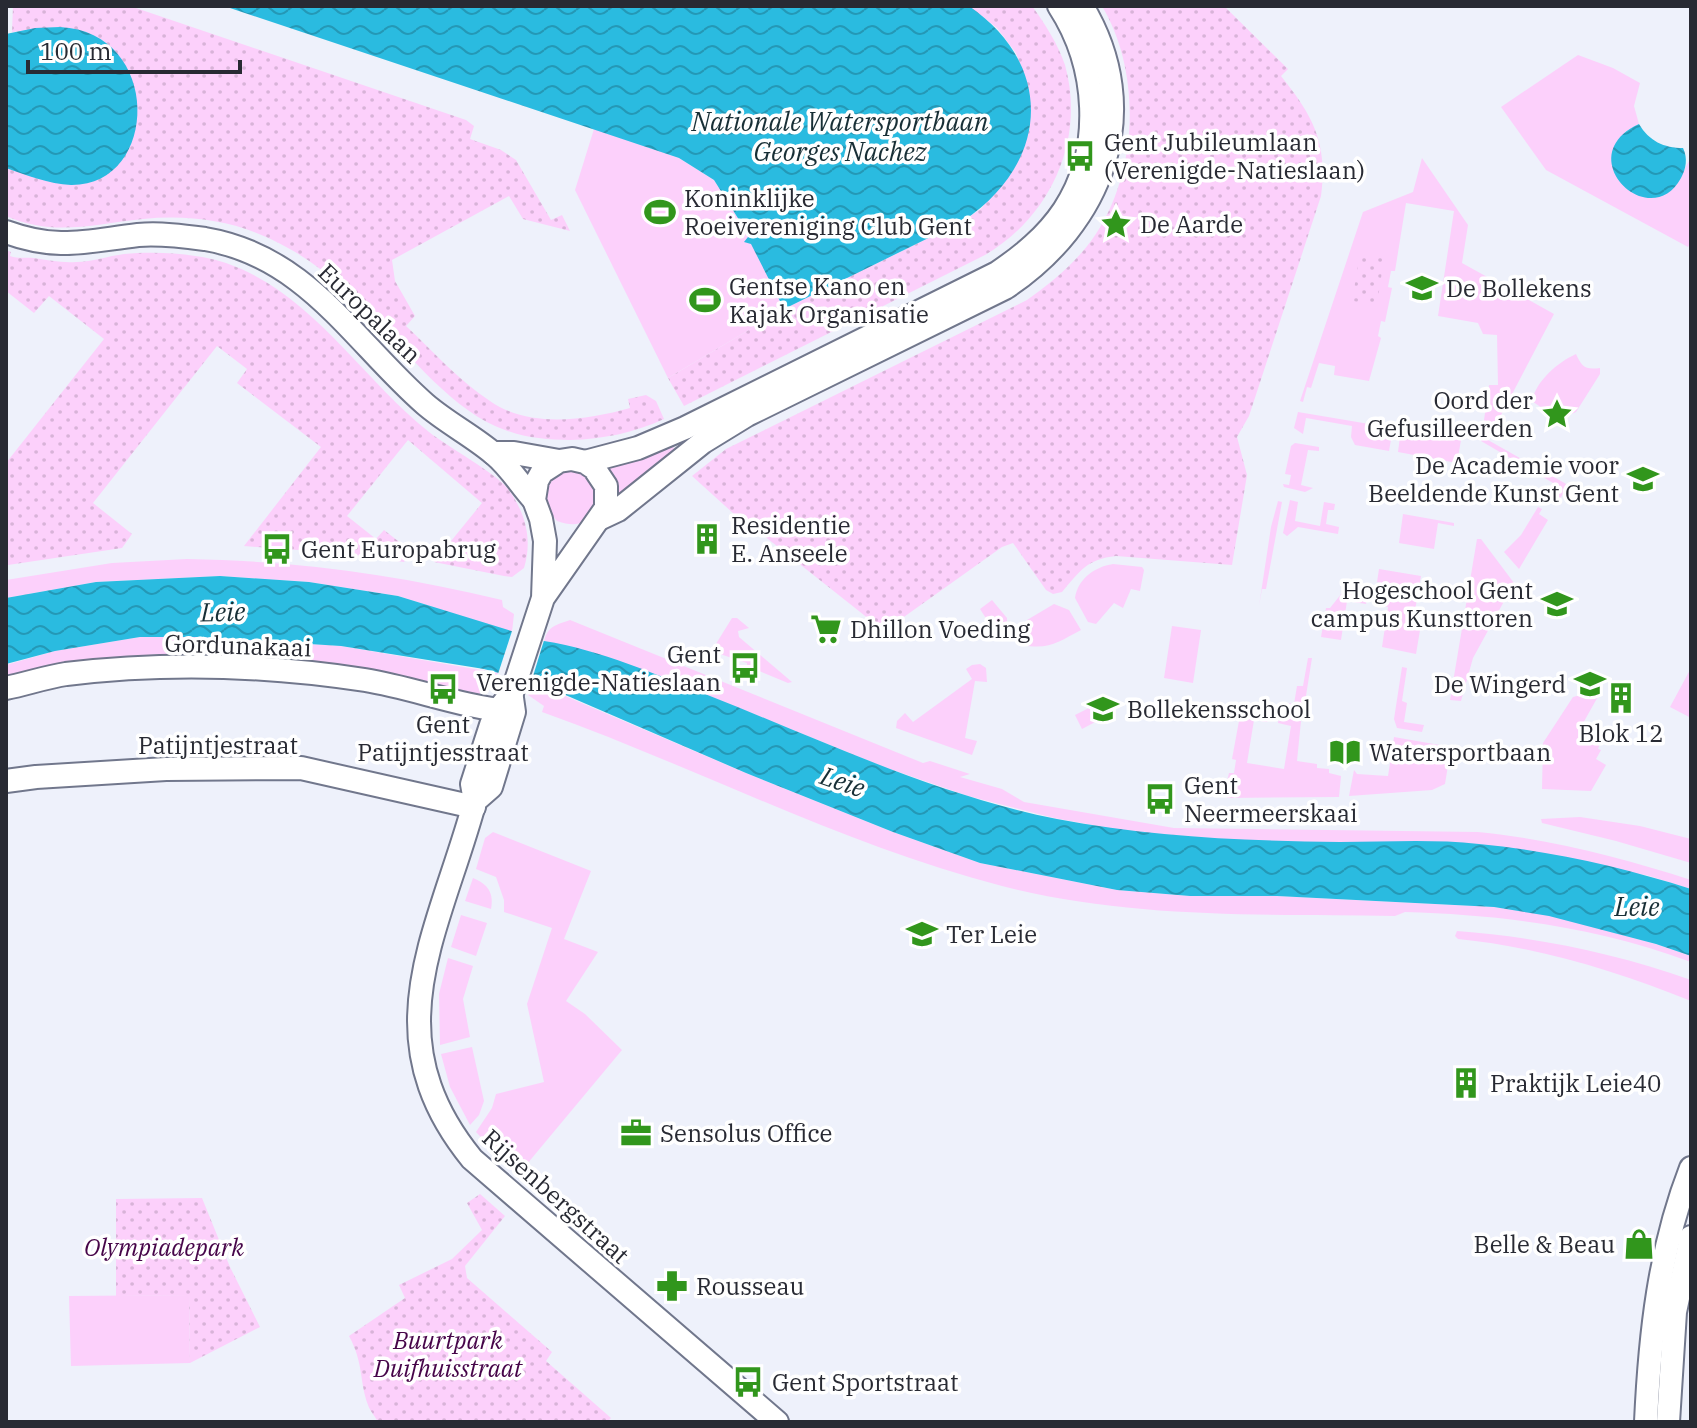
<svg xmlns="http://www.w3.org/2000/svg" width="1697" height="1428" font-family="'IBM Plex Serif',serif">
  <defs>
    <pattern id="park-dots" width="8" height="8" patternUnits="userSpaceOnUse" patternTransform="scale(2)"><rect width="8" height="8" fill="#fcd0fb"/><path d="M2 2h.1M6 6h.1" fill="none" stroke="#d8b3d8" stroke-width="1.8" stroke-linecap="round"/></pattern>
    <pattern id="water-waves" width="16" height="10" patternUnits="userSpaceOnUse" patternTransform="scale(2)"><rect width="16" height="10" fill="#2abbe0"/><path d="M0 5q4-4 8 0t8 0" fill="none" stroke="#2498b6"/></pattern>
  </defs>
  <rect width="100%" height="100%" fill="#eef1fb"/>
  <!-- grass -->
  <g fill="#fcd0fb">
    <path d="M1578,55L1613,68L1640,83L1634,106L1639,124L1625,132L1664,195L1676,185L1691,157V242L1688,247L1546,170L1501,107Z"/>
    <path d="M594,129L679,158L714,180L746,231L784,309L668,378L575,190Z"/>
    <path d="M1422,158L1468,225L1462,263L1554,314L1488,440L1568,485L1560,499L1556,496L1560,487L1481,441L1489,385H1498L1497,335L1483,334L1478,323L1438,316L1454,211L1406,203L1395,271H1391L1388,287L1392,288L1385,322L1381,321L1378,336L1381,338L1369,381L1334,375L1335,366L1319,363L1311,388L1307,387L1303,402L1300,401L1363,212L1413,192Z"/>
    <path d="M1576,354C1582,367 1585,370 1600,368V374L1576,412C1560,421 1546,411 1532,401C1536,381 1558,362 1576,354Z"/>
    <path d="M1298,412L1393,428L1389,451L1355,445L1351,437L1352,426L1306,418L1303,434L1294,428Z"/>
    <path d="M1401,429L1461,440L1457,463L1398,452Z"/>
    <path d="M1295,443L1319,447V451L1308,450L1301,485L1313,488L1305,492L1284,487L1283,484L1289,485L1291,475L1285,474L1291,446Z"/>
    <path d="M671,444L676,451L619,496L616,495L612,476L606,465Z"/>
    <path d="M566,468L585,471L600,496C588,517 585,531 557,521L544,506L549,478Z"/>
    <path d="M1290,500L1298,502L1295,521L1320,526L1324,502L1335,504L1334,510H1328L1326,524L1339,527L1338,534L1298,527L1287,536L1283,533Z"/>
    <path d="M1278,501L1282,502L1266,589H1262L1259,606L1271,527Z"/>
    <path d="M1538,507L1542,509L1539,514L1548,520L1519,569L1504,552L1521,535Z"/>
    <path d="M1403,514L1454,523V526L1438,523L1434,549L1399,543Z"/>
    <path d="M1477,539H1481L1514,583L1473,658L1461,701L1450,700Z"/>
    <path d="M187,559C297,561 395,574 502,600L503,607L514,614L512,632L398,596L309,582L220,576L96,582L6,598V580L112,563Z"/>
    <path d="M1113,564L1142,567L1144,570L1140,591L1131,589L1123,608L1114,603L1096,624L1088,622L1075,598C1078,579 1094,567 1113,564Z"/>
    <path d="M1379,569L1421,576L1412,628L1420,630L1416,654L1382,647L1388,607L1373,604L1375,593L1391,596L1393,586L1377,582Z"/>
    <path d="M1346,588L1368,592L1366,604L1347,601L1341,640L1321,637L1326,608H1330Z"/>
    <path d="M992,600L1007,618V623L1001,628L994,623L991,626L980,609Z"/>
    <path d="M1054,604L1069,610L1081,630C1058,642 1050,650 1022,645L1027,620Z"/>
    <path d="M732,618H737L749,628L738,631L739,637L792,682L788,683L747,666V663L714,652V647Z"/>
    <path d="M570,620L923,763L930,761L970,774L960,777L1002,789L1024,802L1174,828L1478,832C1550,839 1623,858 1691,880V889L1646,875L1125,831L1054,818L968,796L884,767L670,680L544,641C548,626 556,625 570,620Z"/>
    <path d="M1172,626L1201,630L1193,683L1164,678Z"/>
    <path d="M140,637H200L341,646L498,673L494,684L482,687L479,696C327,656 160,635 6,677V665L55,651Z"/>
    <path d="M1308,658H1312L1305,702L1301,709L1295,711L1278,708L1280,702L1294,704L1297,686H1303Z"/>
    <path d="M980,664L986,668L987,682L975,681L965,738L977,741L972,755L896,728L897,721L905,713L913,722L972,679L966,669L972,665Z"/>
    <path d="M1402,667L1407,668L1402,701L1407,703L1404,722L1424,725L1422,732L1397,728L1394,719Z"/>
    <path d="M1691,668V718L1670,707Z"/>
    <path d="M532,682L746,773L893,832L980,863L1117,890L1190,896H1277L1494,907L1549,915L1656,944L1691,956V962C1597,927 1504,915 1405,912L1395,916C1264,914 1130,919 1002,886C843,845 696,767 542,712L544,706L528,695Z"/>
    <path d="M1596,691L1600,693L1582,725L1590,730L1588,736L1600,743L1598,749L1601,750L1596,759L1606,765L1591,791L1542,789L1543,743L1573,697Z"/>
    <path d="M1107,699L1114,712L1082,729L1075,715Z"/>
    <path d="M1241,710L1270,715L1267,722L1254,720L1247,763L1284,769L1291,726L1278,723L1279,717L1301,721L1297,761L1317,764V768L1329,769V773L1341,776L1339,797L1227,798L1226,785L1229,773H1234L1236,760L1232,759Z"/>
    <path d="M1394,737L1451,747L1445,784L1432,790L1349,796L1354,770L1357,774L1388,776Z"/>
    <path d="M1580,817L1640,826L1691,839V863L1616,841L1542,823L1541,819Z"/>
    <path d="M493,832L591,871L564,939L598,952L566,1001L585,1014L622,1050L517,1176L476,1132L492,1108L496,1094L544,1082L527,1004L552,928L504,912V900L496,877L476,869L485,838Z"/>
    <path d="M473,878C488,884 494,893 491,909L465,901Z"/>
    <path d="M461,915L487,923L476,956L451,947Z"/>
    <path d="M1457,931C1537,937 1615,953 1691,980V1001C1616,971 1539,947 1458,939L1455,936Z"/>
    <path d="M448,958L473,966L463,999L470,1037L440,1045L439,994Z"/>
    <path d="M472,1047L484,1101L479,1115L470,1125L450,1087L441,1054Z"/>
    <path d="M189,1295L190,1363L71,1366L69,1296Z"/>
  </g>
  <!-- park -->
  <g fill="url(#park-dots)">
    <path d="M13,6H130L466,120L474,126L470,139L501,150L516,160L551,220L562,215L570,231L523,219L509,196L392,260L395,281L415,316L406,326C433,351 459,381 490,401C530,429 587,420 630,408L628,399L646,395L656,401L664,419C633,433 604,439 570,440C548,440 526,438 505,430C455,413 408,354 373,316C349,291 319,265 288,248C243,222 195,214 143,219C92,224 55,237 6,216V168C26,175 68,185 89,181C100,179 110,171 117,165L60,27L12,32Z"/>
    <path d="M969,6H1032C1045,24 1058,44 1065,65C1086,140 1050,217 985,255L684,406L668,378L784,309L963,221L982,208L1030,128L1027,83L1016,53L997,28Z"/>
    <path d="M1102,6H1224L1288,69L1281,76C1313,116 1328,143 1321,196L1249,416L1237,437L1247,475L1232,565L1116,556C1087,559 1080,571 1062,592L1053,594L1046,590L1013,543L1002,547L880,634L874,623L758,531L755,533L692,476L726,449L1027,300C1051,283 1073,265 1091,241C1138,177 1143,75 1102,6Z"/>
    <path d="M6,250L11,252L10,256C19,259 25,257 34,258C48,260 61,263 76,262C92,262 108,256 124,254C156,251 195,253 226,263C312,293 361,378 429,432C448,447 496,473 508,489C525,512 533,539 524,568L512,577L504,576L434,562L482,503L408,440L347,516L376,539L384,530L412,552L404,562L339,553L244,546L321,447L237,383L247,369L217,346L93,503L132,534L122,548L8,565L6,463L104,339L49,296L34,313L6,291Z"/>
    <path d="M1360,254L1384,258L1377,305L1352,301Z"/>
    <path d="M480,1194L505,1216L465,1266L467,1278L552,1352L546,1361L611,1418L607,1422H378C375,1416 370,1411 368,1405C359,1380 364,1364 349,1336L405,1298L399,1285L452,1259L482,1230L467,1203Z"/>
    <path d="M202,1198L230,1267L260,1327L190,1363L189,1295L116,1296V1199Z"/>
  </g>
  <!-- water -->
  <g fill="url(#water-waves)">
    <path d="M224,6H969C1056,66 1049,164 963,221L784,309L751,244L744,242L748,237L746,231L714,180L679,158Z"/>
    <path d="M60,27C163,32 160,186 71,185C49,184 26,175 6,168V34L35,28Z"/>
    <path d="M1639,124C1649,141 1664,148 1683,148C1688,158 1686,169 1681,178C1650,235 1569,156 1639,124Z"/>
    <path d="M220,576L309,582L398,596L544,641C601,650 657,675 710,696C824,741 936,795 1057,819C1151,837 1245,841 1340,842C1386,842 1433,839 1479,844C1551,851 1622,867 1691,889V956L1656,944L1549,916L1494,907L1277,896H1190L1117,890L980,863L893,832L746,773L540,684L484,669L341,646L200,637H140L55,651L6,664V598L96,582Z"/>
  </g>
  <!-- pier -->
  <path fill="#eef1fb" d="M513,628L545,637L530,686L497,677Z"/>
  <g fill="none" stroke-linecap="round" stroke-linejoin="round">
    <defs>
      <g id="secondary">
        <path d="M6,232C58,251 86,241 138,235C160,233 183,236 205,239C307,256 354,342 425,404C447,423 473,436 494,454C510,467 520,485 534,500"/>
        <path d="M493,453H514L559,461"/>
        <path d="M585,462L638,448L685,428L997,273C1022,256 1046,237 1064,210C1104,149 1098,66 1059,6"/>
        <path d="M601,518L618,510L703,442L747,415L1005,288C1102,224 1146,112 1082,6"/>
        <path d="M543,598L606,508V486L594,468L585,462L572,459L559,461L542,472L537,481L534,500L541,519L545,541L543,598L512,693L498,710L491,725L472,784L475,801C439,933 371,1035 472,1159L777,1422"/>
        <path d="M6,688C26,684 46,677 66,674C164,662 267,665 365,680C414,688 461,707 509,711"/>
        <path d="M6,781L36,777L166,769L301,768L474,807"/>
        <path d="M475,801L491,787L514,712L512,698"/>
        <path d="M1646,1422C1650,1335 1659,1250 1691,1168"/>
        <path d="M1668,1422L1675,1312L1691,1237"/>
      </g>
    </defs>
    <!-- secondary casing -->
    <use href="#secondary" stroke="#71778c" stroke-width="26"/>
    <!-- secondary -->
    <use href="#secondary" stroke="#fff" stroke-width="22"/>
  </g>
  <!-- icons -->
  <defs>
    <symbol id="bus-bare" viewBox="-9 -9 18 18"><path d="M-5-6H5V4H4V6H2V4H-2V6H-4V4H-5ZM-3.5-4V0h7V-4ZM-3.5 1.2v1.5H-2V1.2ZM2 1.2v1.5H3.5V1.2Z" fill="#31961c" stroke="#fff" stroke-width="2.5" paint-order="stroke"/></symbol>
    <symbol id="stadium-bare" viewBox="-9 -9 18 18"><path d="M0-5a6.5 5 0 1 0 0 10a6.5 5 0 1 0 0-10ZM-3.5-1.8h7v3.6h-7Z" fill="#31961c" stroke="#fff" stroke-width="2.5" paint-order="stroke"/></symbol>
    <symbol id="sight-bare" viewBox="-9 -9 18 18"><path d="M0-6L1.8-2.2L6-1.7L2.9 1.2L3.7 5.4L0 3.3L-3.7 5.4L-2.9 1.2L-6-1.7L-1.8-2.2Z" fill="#31961c" stroke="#fff" stroke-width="2.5" paint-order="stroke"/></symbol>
    <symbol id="school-bare" viewBox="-9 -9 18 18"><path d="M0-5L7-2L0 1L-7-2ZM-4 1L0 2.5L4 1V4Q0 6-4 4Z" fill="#31961c" stroke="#fff" stroke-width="2.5" paint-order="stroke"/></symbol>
    <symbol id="university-bare" viewBox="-9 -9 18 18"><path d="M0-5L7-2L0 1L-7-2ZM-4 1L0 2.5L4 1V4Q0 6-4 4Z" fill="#31961c" stroke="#fff" stroke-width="2.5" paint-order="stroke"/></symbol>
    <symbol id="building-bare" viewBox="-9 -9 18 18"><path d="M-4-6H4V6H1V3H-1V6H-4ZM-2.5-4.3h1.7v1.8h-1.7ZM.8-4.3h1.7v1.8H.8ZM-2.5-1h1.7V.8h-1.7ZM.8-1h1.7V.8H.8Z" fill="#31961c" stroke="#fff" stroke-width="2.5" paint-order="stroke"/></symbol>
    <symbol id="supermarket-bare" viewBox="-9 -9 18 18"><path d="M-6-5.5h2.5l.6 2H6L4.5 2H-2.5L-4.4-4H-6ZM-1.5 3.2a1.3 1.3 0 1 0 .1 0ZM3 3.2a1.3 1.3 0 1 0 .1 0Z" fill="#31961c" stroke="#fff" stroke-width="2.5" paint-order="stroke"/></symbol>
    <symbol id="library-bare" viewBox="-9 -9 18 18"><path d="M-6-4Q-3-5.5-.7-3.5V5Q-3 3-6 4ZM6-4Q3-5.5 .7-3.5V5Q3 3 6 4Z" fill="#31961c" stroke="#fff" stroke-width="2.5" paint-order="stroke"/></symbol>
    <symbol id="office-bare" viewBox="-9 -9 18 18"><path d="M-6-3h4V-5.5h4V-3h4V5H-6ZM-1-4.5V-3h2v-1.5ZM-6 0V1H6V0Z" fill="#31961c" stroke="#fff" stroke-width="2.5" paint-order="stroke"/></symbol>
    <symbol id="shop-bare" viewBox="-9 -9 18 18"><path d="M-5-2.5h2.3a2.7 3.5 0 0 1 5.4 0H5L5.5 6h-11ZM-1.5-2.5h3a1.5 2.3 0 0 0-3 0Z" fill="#31961c" stroke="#fff" stroke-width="2.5" paint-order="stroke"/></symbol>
    <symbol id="pharmacy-bare" viewBox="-9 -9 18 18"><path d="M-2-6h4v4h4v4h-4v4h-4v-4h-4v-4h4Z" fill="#31961c" stroke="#fff" stroke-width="2.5" paint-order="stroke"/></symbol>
  </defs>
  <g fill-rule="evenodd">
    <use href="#bus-bare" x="1058" y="134" width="44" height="44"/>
    <use href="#stadium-bare" x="638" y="190" width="44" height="44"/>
    <use href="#sight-bare" x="1094" y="202" width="44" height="44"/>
    <use href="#school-bare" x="1400" y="266" width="44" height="44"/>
    <use href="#stadium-bare" x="683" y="278" width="44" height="44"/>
    <use href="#sight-bare" x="1535" y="392" width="44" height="44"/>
    <use href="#university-bare" x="1621" y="457" width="44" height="44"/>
    <use href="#building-bare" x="685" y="517" width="44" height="44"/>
    <use href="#bus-bare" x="255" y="527" width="44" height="44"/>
    <use href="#university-bare" x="1535" y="582" width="44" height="44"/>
    <use href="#supermarket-bare" x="804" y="607" width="44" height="44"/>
    <use href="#bus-bare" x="723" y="646" width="44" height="44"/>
    <use href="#school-bare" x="1568" y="662" width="44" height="44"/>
    <use href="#bus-bare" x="421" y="667" width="44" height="44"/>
    <use href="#building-bare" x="1599" y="676" width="44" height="44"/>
    <use href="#school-bare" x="1081" y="687" width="44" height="44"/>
    <use href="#library-bare" x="1323" y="730" width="44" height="44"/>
    <use href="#bus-bare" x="1138" y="777" width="44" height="44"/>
    <use href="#school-bare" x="900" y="912" width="44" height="44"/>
    <use href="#building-bare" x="1444" y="1061" width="44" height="44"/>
    <use href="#office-bare" x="614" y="1111" width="44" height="44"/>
    <use href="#shop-bare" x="1617" y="1222" width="44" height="44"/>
    <use href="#pharmacy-bare" x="650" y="1264" width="44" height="44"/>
    <use href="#bus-bare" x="726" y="1360" width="44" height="44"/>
  </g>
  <g text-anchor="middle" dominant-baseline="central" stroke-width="7" stroke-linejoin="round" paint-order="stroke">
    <!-- poi labels -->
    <g font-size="24" fill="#282a33" stroke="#fff" text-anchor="start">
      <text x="1104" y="142">Gent Jubileumlaan<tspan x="1104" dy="28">(Verenigde-Natieslaan)</tspan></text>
      <text x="684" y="198">Koninklijke<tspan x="684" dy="28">Roeivereniging Club Gent</tspan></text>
      <text x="1140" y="224">De Aarde</text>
      <text x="729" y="286">Gentse Kano en<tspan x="729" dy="28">Kajak Organisatie</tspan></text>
      <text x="1446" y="288">De Bollekens</text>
      <text x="1533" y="400" text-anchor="end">Oord der<tspan x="1533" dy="28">Gefusilleerden</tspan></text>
      <text x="1619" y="465" text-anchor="end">De Academie voor<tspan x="1619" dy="28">Beeldende Kunst Gent</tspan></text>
      <text x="731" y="525">Residentie<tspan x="731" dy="28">E. Anseele</tspan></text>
      <text x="301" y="549">Gent Europabrug</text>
      <text x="1533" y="590" text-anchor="end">Hogeschool Gent<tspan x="1533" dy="28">campus Kunsttoren</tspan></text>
      <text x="850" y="629">Dhillon Voeding</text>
      <text x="721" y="654" text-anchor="end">Gent<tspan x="721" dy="28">Verenigde-Natieslaan</tspan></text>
      <text x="1566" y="684" text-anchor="end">De Wingerd</text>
      <text x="1127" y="709">Bollekensschool</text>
      <text x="443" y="724" text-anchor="middle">Gent<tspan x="443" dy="28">Patijntjesstraat</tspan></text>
      <text x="1621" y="733" text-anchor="middle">Blok 12</text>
      <text x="1369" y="752">Watersportbaan</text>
      <text x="1184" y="785">Gent<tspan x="1184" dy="28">Neermeerskaai</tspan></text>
      <text x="946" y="934">Ter Leie</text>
      <text x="1490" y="1083">Praktijk Leie40</text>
      <text x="660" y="1133">Sensolus Office</text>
      <text x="1615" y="1244" text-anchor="end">Belle &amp; Beau</text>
      <text x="696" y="1286">Rousseau</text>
      <text x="772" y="1382">Gent Sportstraat</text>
    </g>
    <!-- street labels -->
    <g font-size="24" fill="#282a33" stroke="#fff">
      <text transform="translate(370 313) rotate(44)">Europalaan</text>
      <text transform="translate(238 645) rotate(2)">Gordunakaai</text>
      <text x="218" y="745">Patijntjestraat</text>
      <text transform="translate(556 1196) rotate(42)">Rijsenbergstraat</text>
    </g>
    <!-- park labels -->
    <g font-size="24" font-style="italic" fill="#460549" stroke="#fff">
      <text x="164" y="1247">Olympiadepark</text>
      <text x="448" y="1340">Buurtpark<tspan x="448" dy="28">Duifhuisstraat</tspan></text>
    </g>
    <!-- water labels -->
    <g font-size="26" font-style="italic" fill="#182f36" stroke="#fff">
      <text x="840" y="121">Nationale Watersportbaan<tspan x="840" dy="30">Georges Nachez</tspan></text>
      <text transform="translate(223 611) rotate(-1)">Leie</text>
      <text transform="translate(843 781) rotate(19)">Leie</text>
      <text x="1637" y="906">Leie</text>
    </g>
  </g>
  <!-- border -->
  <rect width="1697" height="1428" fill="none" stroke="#282a33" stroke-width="16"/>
  <!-- scale -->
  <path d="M28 60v12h212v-12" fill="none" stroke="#282a33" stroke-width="4"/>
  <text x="40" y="60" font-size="24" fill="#282a33" stroke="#ffffff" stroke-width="6" paint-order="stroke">100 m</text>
</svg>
